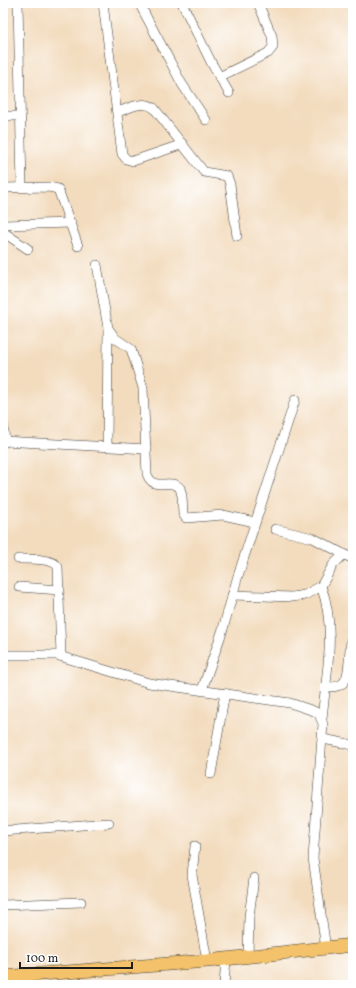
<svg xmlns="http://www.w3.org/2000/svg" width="356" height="988" font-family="Vollkorn,serif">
  <rect width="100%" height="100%" fill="#fff"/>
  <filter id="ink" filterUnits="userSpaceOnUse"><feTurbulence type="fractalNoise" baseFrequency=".025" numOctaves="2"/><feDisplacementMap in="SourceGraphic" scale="8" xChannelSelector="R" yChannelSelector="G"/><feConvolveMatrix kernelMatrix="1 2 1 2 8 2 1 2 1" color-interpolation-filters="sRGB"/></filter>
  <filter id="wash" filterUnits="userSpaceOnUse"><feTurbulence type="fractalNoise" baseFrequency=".012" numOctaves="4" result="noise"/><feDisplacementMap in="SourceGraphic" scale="16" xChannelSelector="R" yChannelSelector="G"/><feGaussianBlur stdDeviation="0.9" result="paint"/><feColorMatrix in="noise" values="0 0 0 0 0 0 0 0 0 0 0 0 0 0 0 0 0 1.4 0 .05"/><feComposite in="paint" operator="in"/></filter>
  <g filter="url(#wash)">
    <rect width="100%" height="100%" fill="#f3dcbe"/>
  </g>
  <g filter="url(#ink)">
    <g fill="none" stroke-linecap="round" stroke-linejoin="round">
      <defs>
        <g id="minor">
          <path d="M18,3L22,187"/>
          <path d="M103,3L122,154L126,159L133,161L183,144"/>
          <path d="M139,3L182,84L206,120"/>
          <path d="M182,3L212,64L229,93"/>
          <path d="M219,77L268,53L273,47L272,36L258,3"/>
          <path d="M118,112C129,108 143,100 154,108L204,172L227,176L230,184L237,236"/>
          <path d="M3,116H20"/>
          <path d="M3,188L49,187L58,189L78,246"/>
          <path d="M3,225L71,223"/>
          <path d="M3,232L28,249"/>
          <path d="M97,265L108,328L115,338L131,349L143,388L147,474C154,493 169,477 180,488L182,496L183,514L186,518L223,515L255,522"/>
          <path d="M3,422L5,442"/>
          <path d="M3,441L147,449"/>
          <path d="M107,446L108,328"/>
          <path d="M275,529L313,538L353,559"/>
          <path d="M18,559C28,559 54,558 58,567L61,656"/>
          <path d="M321,586C337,628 326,675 322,719"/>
          <path d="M19,587L60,590"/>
          <path d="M232,595L292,597L305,595L321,586L333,565L344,554"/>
          <path d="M3,655H56L149,683L290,703L314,711L319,714L323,724L313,858L326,949"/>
          <path d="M325,687C330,687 338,688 343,683C352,675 347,647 353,635"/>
          <path d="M202,690L223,629L237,579L295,400"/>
          <path d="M323,739L353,745"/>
          <path d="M211,774L225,693"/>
          <path d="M3,831L109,823"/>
          <path d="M195,846L192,875L207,961"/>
          <path d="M3,905L81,902"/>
          <path d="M248,957L249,917L254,878"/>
          <path d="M224,985L226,959"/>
        </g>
        <path id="highway" d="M3,977L207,961L353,945"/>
      </defs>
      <!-- minor casing -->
      <use href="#minor" stroke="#3c3934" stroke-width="10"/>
      <!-- highway casing -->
      <use href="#highway" stroke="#3c3934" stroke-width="14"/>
      <!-- minor -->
      <use href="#minor" stroke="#fff" stroke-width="9"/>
      <!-- highway -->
      <use href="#highway" stroke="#f4c26a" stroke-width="13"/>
    </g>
  </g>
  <!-- margin -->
  <rect width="356" height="988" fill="none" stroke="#fff" stroke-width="16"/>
  <!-- scale -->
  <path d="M20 962v6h112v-6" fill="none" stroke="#1c1c1c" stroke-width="2"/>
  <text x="26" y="962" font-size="12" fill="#1c1c1c" stroke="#ffffff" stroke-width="3" paint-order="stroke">100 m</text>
</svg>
